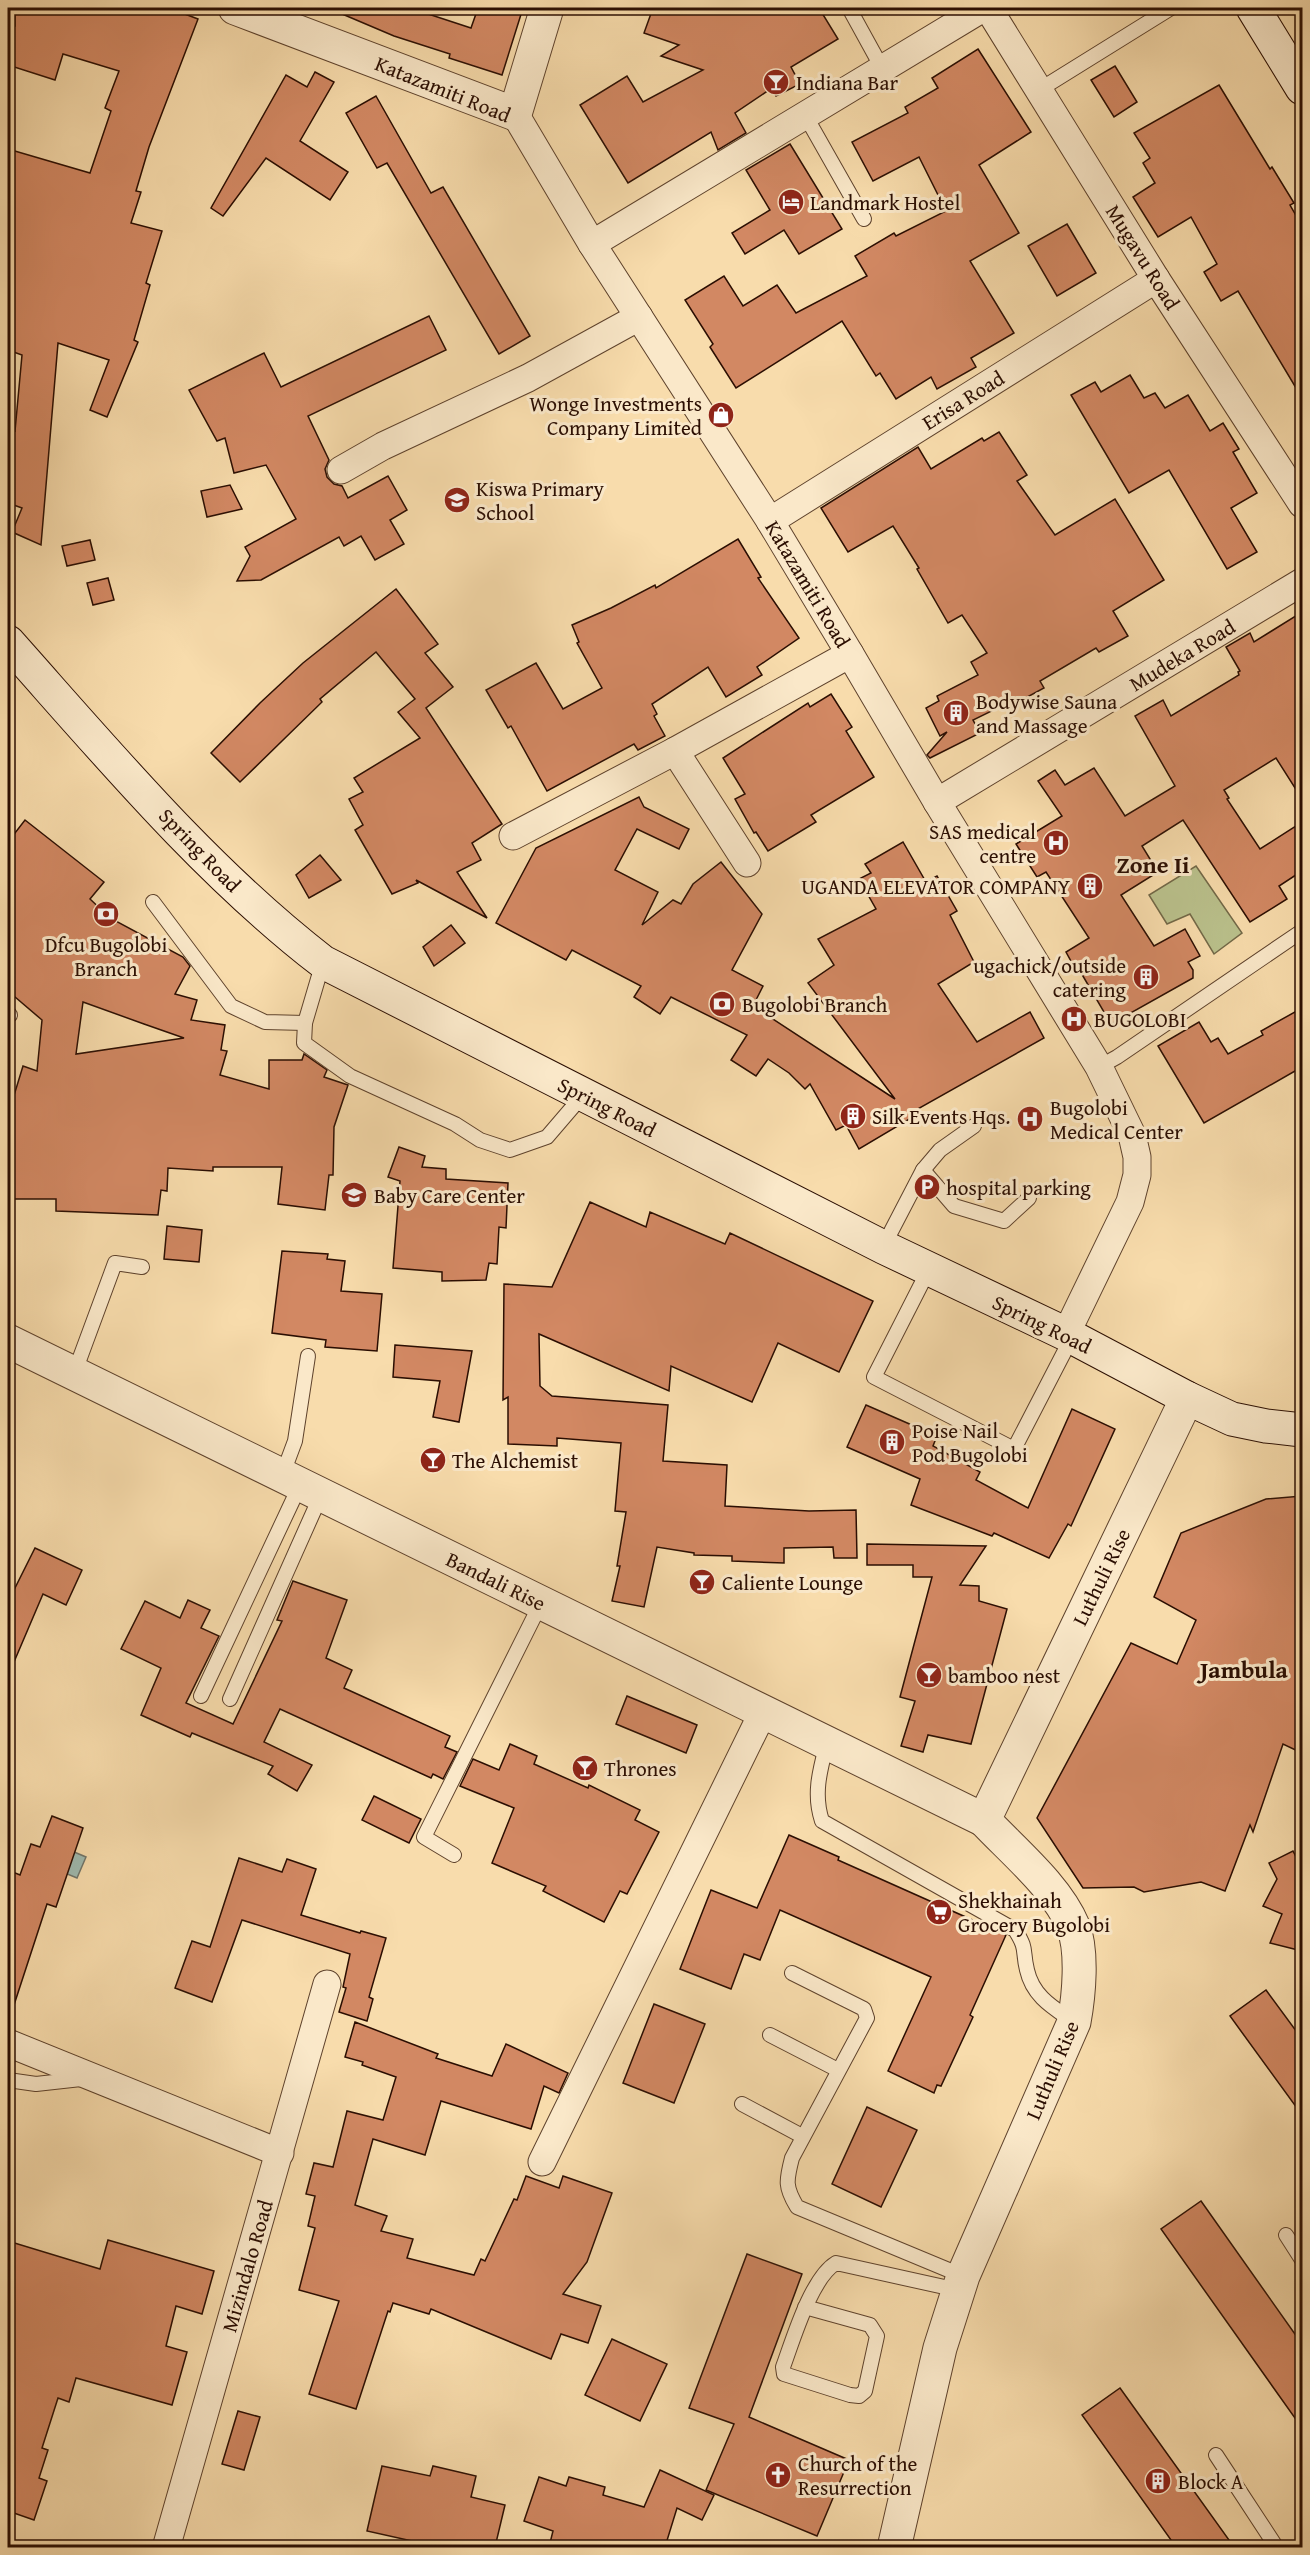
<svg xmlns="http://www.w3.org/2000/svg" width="1310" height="2555" font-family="'Gentium Book Plus',serif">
  <rect width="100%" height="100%" fill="#f8dcac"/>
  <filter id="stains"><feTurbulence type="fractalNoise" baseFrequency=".00333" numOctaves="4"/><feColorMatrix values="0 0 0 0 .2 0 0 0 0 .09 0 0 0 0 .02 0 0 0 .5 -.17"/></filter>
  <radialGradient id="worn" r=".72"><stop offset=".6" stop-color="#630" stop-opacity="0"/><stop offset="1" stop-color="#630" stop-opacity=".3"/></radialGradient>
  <!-- green -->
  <path fill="#bac18c" stroke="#726847" stroke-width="1.5" d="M1196,866L1242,933L1214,954L1190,914L1167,924L1149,895Z"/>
  <!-- water -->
  <path fill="#9fbab0" stroke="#71756a" stroke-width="1.5" d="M67,1849L86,1857L77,1878L48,1866Z"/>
  <!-- building -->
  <g fill="#d28863" stroke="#2b0e02" stroke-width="1.5" fill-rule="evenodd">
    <path d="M15,8H169L198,19L149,147L136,191L141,192L131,223L162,231L146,283L150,285L134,340L138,342L107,417L90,410L109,360L58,343L41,545L12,532L22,508L8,503V427L15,431L22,355L8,350V149L90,173L111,111L105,108L119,71L63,54L55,80L8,65V26H15Z"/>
    <path d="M328,8H410L471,28L478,8H523L502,75L449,58L450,54L394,36Z"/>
    <path d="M653,8H819L838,39L791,67L800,84L776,96L772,88L735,113L746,133L718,150L711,132L628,183L580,105L627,76L643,102L703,70L661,56L679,45L644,33Z"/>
    <path d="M978,49L1031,132L979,165L1019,233L970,261L1014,333L971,358L976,367L937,389L931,377L896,399L880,373L876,376L842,321L736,388L710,347L713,344L685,300L724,276L743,306L777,285L796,313L867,276L855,256L894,233L896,236L946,211L919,157L873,181L852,142L908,113L905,107L938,88L932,78Z"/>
    <path d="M1115,66L1137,102L1114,117L1091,80Z"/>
    <path d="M315,72L334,82L300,141L348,172L330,200L266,158L223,216L211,208L286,75L307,87Z"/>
    <path d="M1219,85L1270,169L1272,167L1294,203L1290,205L1302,226V398L1238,291L1221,301L1204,272L1217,264L1191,217L1158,237L1133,197L1155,183L1143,163L1150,158L1134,133Z"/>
    <path d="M376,96L431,193L443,187L530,336L499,354L387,163L377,168L346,113Z"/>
    <path d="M790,144L842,229L799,254L784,230L745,254L732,233L770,210L746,170Z"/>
    <path d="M1067,224L1096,273L1057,296L1028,246Z"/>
    <path d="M429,316L446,350L308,416L329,460L325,469L327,477L334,484L342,486L348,498L388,476L407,510L390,520L404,544L375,560L361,536L344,546L339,537L261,580L237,581L250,556L245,547L296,519L266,465L234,473L225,438L217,441L189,390L264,353L281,387Z"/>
    <path d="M1130,375L1144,398L1155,393L1165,408L1188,395L1210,431L1223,423L1239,449L1233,452L1257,493L1231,508L1257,552L1227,569L1169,470L1129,493L1071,395L1095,382L1101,392Z"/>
    <path d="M999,432L1027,475L1017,481L1055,535L1115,499L1164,580L1113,611L1128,636L1099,652L1096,648L1040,681L1044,688L1020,701L1018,698L973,720L980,733L930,758L927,755L947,732L940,736L926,708L939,701L937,696L978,675L971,662L987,653L962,615L948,623L917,569L919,568L893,526L848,552L821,508L918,447L931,469L982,438L984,441Z"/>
    <path d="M230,485L242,509L207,517L201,491Z"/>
    <path d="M738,539L761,577L758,578L799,638L757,667L762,675L726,697L708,667L652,704L657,714L654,716L665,736L638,750L634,744L547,791L511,726L508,728L486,690L536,663L563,709L602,688L577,643L579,642L572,625L611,608L655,585L656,588Z"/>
    <path d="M90,540L95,560L67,566L62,546Z"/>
    <path d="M108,578L114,600L93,605L87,583Z"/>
    <path d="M396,589L438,644L425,653L453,687L426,708L502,824L472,843L481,860L457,872L487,918L416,880L418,883L392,894L355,830L363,825L349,799L363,792L354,778L420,738L398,712L415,699L376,652L320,699L322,702L240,782L211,753L260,703L303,663Z"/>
    <path d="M1302,612V799L1276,758L1224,790L1229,798L1227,799L1260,849L1302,822V871L1279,886L1287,899L1250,922L1183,820L1142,846L1158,872L1121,895L1154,946L1185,929L1200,956L1188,962L1193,970V978L1111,1024L1080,971L1077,972L1066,952L1089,938L1046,872L1037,877L1016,844L1062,816L1038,781L1055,770L1065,785L1094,768L1125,816L1175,786L1135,716L1163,700L1171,716L1239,675L1238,672L1240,671L1226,647L1250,633L1254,642Z"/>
    <path d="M831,694L852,727L846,731L874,777L811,815L816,822L768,851L756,832L754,833L735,799L745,794L723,758L808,703L810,707Z"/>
    <path d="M639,797L644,807L689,829L679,849L637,829L615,870L658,892L642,925L673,900L681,904L693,884L721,862L762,914L732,970L763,986L753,1006L895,1099L808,983L834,965L818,939L876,909L859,879L871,873L865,864L903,842L926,882L937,876L957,911L950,915L974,962L938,984L977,1042L1030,1012L1044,1038L914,1111L918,1114L859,1149L846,1125L836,1130L810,1084L805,1089L789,1073L768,1059L756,1076L731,1060L747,1035L671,997L660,1014L634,997L641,986L572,950L566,960L496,923L536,848Z"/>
    <path d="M25,820L104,882L90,899L110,918L183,957L190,966L175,994L197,1000L191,1020L225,1025L221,1050L227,1051L220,1075L269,1089V1060H302L304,1054L327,1070L324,1077L348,1085L334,1127L333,1175H329L325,1210L278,1204L282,1167H213V1171L168,1168L167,1191L161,1190L158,1215L56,1211V1199H8V1100L12,1102L23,1066L37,1071L42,1020L8,991V842ZM83,1002L144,1024L184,1038L76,1054Z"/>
    <path d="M320,855L341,880L309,898L296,875Z"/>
    <path d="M451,925L465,943L434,966L423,947Z"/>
    <path d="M1302,1008V1067L1204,1123L1158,1046L1199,1022L1211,1042L1218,1038L1228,1054L1263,1035L1261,1031Z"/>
    <path d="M399,1147L425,1156L422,1167L446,1169V1179L508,1183L506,1228L499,1227L497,1264L489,1263L486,1280L442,1281V1272L393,1268L400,1181L388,1177Z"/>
    <path d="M590,1202L646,1227L650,1212L725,1244L730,1233L873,1301L839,1372L778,1343L752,1402L671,1366L669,1391L539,1334L540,1386L552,1396L668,1405L663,1461L727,1465L725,1506L809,1511L856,1510L857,1558H834L833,1547L784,1548V1563L732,1561V1556L694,1555V1553L657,1547L644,1607L612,1601L620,1566H617L626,1512L615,1511L621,1443L557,1438V1446L508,1444V1397L503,1400L504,1284L552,1287Z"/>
    <path d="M167,1226L202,1230L199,1262L164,1259Z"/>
    <path d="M282,1251L328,1254L327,1259L345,1261L341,1291L382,1294L377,1351L325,1347L326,1340L272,1333Z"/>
    <path d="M395,1345L472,1351L459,1422L433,1417L440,1381L393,1377Z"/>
    <path d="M866,1405L937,1436L933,1446L980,1472L976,1480L1028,1508L1072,1409L1115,1429L1071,1526L1068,1524L1049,1558L994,1533L992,1536L911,1505L920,1479L847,1447Z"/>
    <path d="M1302,1496V1753L1283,1744L1253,1832L1250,1825L1225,1891L1201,1882L1144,1892L1134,1887L1083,1888L1037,1818L1131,1643L1177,1664L1196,1620L1154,1597L1181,1533L1266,1499Z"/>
    <path d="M867,1544L986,1546L960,1585L979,1586V1601L1007,1609L971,1744L928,1735L923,1752L901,1746L915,1701L900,1697L932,1577H913V1565H867Z"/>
    <path d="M35,1548L82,1570L66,1605L43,1594L8,1676V1602Z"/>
    <path d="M293,1581L347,1600L326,1658L352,1670L344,1688L450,1736L445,1747L457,1752L443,1779L433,1774L431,1778L280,1709L264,1742L312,1765L297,1791L268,1774L273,1766L192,1733L190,1737L141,1715L161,1668L121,1649L145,1601L180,1618L188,1600L210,1610L201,1628L219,1636L186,1703L233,1724L282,1621L277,1620Z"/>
    <path d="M627,1696L697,1725L686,1753L616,1724Z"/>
    <path d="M510,1744L537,1756L534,1764L588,1788L589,1785L640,1810L635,1820L659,1832L627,1894L620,1891L604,1922L543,1891L546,1886L492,1863L514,1808L460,1786L473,1759L499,1770Z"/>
    <path d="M374,1796L421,1819L409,1843L362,1820Z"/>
    <path d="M52,1816L83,1828L56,1907L47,1904L12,2011L8,2010V1870L20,1875L31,1844L40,1847Z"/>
    <path d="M789,1835L839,1857L838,1860L1006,1935L970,2015L973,2017L941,2086L937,2085L934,2093L888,2071L931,1977L780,1910L760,1960L744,1954L731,1989L680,1969L711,1890L757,1908Z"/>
    <path d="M1293,1851L1301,1867L1302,1865V1951L1270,1943L1282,1914L1263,1906L1277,1879L1269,1863Z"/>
    <path d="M239,1858L282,1872L287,1859L316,1869L301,1915L360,1933L361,1931L386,1938L369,1997L373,1999L367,2021L339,2012L346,1988L343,1987L350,1954L242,1920L212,2002L175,1988L192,1941L210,1947Z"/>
    <path d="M1266,1990L1302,2039V2115L1230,2016Z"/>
    <path d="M654,2004L705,2024L674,2103L623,2083Z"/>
    <path d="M355,2022L438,2054L436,2058L492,2076L506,2044L568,2073L559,2093L544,2086L531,2129L441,2101L425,2155L373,2139L355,2205L387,2216L381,2231L413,2239L407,2258L474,2275L481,2259L485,2261L514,2199L517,2200L526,2176L559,2188L563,2176L612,2193L587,2262L563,2294L601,2306L588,2343L561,2334L551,2359L431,2309L429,2314L393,2303L390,2312L388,2311L356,2409L309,2394L339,2301L299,2290L315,2228L308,2226L315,2196L306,2194L314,2163L333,2167L347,2111L383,2120L396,2077L362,2065L363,2062L345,2057Z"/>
    <path d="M867,2107L917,2130L881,2207L832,2184Z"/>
    <path d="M1201,2201L1302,2344V2428L1161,2229Z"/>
    <path d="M108,2240L214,2271L202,2314L176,2306L166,2346L187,2352L172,2405L76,2378L69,2402L58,2398L42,2448L48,2450L39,2478L47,2481L34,2520L8,2511V2241L100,2269Z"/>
    <path d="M747,2254L802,2274L749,2417L849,2460L817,2536L706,2490L734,2424L689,2408Z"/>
    <path d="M612,2339L667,2364L640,2421L585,2395Z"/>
    <path d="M1120,2388L1234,2547H1176L1082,2415Z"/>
    <path d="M238,2411L260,2417L244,2470L222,2464Z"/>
    <path d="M382,2466L430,2476L433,2466L476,2476L471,2497L505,2505L495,2547H439L367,2531Z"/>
    <path d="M660,2470L714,2495L702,2520L677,2508L665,2547H549L553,2531L524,2521L539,2477L566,2486L569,2477L605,2487L603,2495L644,2507Z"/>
  </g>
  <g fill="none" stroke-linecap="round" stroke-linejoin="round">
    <defs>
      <g id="service">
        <path d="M849,8L882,68"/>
        <path d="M1039,90L1171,8"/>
        <path d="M805,115L864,219"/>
        <path d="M153,902L231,1006L265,1022L305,1023"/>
        <path d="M323,962L305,1023L304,1043L350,1076L455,1124L480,1140L510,1150L547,1137L583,1095"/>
        <path d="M8,1013L10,1015"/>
        <path d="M1099,1067L1117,1057L1302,931"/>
        <path d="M923,1170L940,1150L974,1126"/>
        <path d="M883,1247L923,1170L954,1206L1004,1221L1029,1198"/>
        <path d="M929,1269L874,1377L1014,1449L1072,1337"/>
        <path d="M74,1374L115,1263L142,1267"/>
        <path d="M282,1476L295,1441L308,1356"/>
        <path d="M201,1696L300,1485"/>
        <path d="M230,1699L321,1495"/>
        <path d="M827,1743C820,1770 813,1794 822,1821L1015,1930C1028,1950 1022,1950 1027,1970C1033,1997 1054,2008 1074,2022"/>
        <path d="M454,1855L424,1837L541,1603"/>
        <path d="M792,1973L864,2009L867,2018L792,2158C786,2181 785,2187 797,2207L963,2276"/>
        <path d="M770,2035L838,2070"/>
        <path d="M8,2080L36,2084L81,2079"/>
        <path d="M742,2104L802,2136"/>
        <path d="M1286,2235L1302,2260"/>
        <path d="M805,2307L870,2325L877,2336L865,2391L859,2396L850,2395L784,2374L783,2367C793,2340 811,2278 836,2263L958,2290"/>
        <path d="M1216,2455L1277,2548"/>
      </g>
      <g id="minor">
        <path d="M988,8L1156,279L1302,504"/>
        <path d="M515,114L592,244L770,521L850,654L937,802L1099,1067L1132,1135L1137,1157V1175L1130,1202L1066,1334"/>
        <path d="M592,244L983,8"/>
        <path d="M341,470L383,446L528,378L639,317"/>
        <path d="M770,521L1156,279"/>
        <path d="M675,751L747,863"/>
        <path d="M937,802L1302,582"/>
        <path d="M513,836L675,751L850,654"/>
        <path d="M8,2043L280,2153"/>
        <path d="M542,2162L763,1712"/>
        <path d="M166,2548L327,1984"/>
      </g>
      <g id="tertiary">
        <path d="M235,8L515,114L547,8"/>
        <path d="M8,1341L984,1820"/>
        <path d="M894,2548L940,2348L963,2276L1074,2022C1079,1995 1083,1951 1073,1926C1057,1887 1013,1851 984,1820L1187,1398"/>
      </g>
      <g id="secondary">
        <path d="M1253,8L1302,88"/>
        <path d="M8,642C106,752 206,872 323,962L883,1247L1066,1334L1187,1398L1232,1419L1266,1426L1302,1430"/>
      </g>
    </defs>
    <!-- service casing -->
    <use href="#service" stroke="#5e422c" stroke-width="16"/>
    <!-- minor casing -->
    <use href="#minor" stroke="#5e422c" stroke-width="29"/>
    <!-- tertiary casing -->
    <use href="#tertiary" stroke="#5e422c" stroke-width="35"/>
    <!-- secondary casing -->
    <use href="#secondary" stroke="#2b0e02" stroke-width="35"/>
    <!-- service -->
    <use href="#service" stroke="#fae8c9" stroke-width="14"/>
    <!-- minor -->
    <use href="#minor" stroke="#fae8c9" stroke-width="27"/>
    <!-- tertiary -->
    <use href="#tertiary" stroke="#fae8c9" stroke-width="33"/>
    <!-- secondary -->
    <use href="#secondary" stroke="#fae8c9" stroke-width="33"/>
  </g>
  <!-- icons -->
  <defs>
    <symbol id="bar-disc" viewBox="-11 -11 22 22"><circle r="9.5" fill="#8f2418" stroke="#fae8c9"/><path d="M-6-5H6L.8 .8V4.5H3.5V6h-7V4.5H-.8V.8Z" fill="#fff"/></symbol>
    <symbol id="hotel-disc" viewBox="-11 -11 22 22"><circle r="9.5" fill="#8f2418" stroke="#fae8c9"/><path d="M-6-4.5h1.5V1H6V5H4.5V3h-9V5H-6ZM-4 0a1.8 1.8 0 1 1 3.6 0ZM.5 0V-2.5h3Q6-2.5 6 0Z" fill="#fff"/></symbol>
    <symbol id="shop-disc" viewBox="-11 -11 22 22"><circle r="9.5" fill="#8f2418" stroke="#fae8c9"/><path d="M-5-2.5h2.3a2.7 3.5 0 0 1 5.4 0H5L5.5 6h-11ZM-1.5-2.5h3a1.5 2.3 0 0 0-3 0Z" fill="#fff"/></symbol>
    <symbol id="school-disc" viewBox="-11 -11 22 22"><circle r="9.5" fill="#8f2418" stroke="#fae8c9"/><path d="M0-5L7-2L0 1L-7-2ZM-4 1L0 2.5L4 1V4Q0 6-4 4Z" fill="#fff"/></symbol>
    <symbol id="building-disc" viewBox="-11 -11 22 22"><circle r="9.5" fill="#8f2418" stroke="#fae8c9"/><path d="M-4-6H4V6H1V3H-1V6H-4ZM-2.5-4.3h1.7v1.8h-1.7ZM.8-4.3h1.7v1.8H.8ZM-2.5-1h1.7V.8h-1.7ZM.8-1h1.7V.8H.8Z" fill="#fff"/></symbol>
    <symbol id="hospital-disc" viewBox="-11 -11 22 22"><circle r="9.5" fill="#8f2418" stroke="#fae8c9"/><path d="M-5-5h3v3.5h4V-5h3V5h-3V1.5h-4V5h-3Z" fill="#fff"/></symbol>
    <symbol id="bank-disc" viewBox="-11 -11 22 22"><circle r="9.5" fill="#8f2418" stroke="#fae8c9"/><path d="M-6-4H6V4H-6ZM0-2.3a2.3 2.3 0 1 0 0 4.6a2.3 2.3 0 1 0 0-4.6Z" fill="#fff"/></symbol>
    <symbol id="parking-disc" viewBox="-11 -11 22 22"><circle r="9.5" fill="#8f2418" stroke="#fae8c9"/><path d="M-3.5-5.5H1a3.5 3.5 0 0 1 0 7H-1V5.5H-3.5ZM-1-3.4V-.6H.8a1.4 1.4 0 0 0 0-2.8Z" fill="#fff"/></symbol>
    <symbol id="supermarket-disc" viewBox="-11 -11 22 22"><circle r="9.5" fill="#8f2418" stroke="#fae8c9"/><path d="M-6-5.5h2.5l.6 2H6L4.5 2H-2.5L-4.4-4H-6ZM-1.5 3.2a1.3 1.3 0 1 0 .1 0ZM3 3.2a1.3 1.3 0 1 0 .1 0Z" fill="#fff"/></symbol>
    <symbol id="church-disc" viewBox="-11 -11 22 22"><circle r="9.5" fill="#8f2418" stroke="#fae8c9"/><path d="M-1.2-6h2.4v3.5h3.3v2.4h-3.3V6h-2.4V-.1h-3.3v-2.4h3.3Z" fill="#fff"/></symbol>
  </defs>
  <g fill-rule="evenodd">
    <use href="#bar-disc" x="761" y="67" width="30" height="30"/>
    <use href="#hotel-disc" x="776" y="187" width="30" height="30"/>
    <use href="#shop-disc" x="706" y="400" width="30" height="30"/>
    <use href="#school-disc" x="442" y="485" width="30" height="30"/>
    <use href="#building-disc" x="941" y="698" width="30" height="30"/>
    <use href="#hospital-disc" x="1041" y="828" width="30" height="30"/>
    <use href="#building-disc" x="1075" y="871" width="30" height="30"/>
    <use href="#bank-disc" x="91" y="899" width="30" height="30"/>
    <use href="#building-disc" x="1131" y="962" width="30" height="30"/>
    <use href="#bank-disc" x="707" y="989" width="30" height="30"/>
    <use href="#hospital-disc" x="1059" y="1004" width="30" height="30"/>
    <use href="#building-disc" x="838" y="1101" width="30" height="30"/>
    <use href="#hospital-disc" x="1015" y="1104" width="30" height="30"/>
    <use href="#parking-disc" x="912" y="1172" width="30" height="30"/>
    <use href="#school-disc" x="339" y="1180" width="30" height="30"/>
    <use href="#building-disc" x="877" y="1427" width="30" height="30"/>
    <use href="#bar-disc" x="418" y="1445" width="30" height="30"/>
    <use href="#bar-disc" x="687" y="1567" width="30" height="30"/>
    <use href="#bar-disc" x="914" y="1660" width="30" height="30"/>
    <use href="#bar-disc" x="570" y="1753" width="30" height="30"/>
    <use href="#supermarket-disc" x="924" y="1897" width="30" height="30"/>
    <use href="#church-disc" x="763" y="2460" width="30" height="30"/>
    <use href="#building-disc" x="1143" y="2466" width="30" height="30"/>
  </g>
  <g text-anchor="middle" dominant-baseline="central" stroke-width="6" stroke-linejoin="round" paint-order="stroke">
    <!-- poi labels -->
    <g font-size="21" fill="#2b0e02" stroke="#fae8c9" text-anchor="start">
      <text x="796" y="82">Indiana Bar</text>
      <text x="810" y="202">Landmark Hostel</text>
      <text x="702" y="403" text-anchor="end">Wonge Investments<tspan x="702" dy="24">Company Limited</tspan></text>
      <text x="476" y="488">Kiswa Primary<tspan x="476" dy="24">School</tspan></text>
      <text x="976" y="701">Bodywise Sauna<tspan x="976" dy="24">and Massage</tspan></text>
      <text x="1036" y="831" text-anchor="end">SAS medical<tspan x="1036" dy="24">centre</tspan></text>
      <text x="1070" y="886" text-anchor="end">UGANDA ELEVATOR COMPANY</text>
      <text x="106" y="944" text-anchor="middle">Dfcu Bugolobi<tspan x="106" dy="24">Branch</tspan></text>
      <text x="1126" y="965" text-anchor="end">ugachick/outside<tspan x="1126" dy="24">catering</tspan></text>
      <text x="742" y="1004">Bugolobi Branch</text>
      <text x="1094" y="1019">BUGOLOBI</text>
      <text x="1050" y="1107">Bugolobi<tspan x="1050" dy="24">Medical Center</tspan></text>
      <text x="872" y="1116">Silk Events Hqs.</text>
      <text x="946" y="1187">hospital parking</text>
      <text x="374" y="1195">Baby Care Center</text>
      <text x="912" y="1430">Poise Nail<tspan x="912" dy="24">Pod Bugolobi</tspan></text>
      <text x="452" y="1460">The Alchemist</text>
      <text x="722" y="1582">Caliente Lounge</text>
      <text x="948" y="1675">bamboo nest</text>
      <text x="604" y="1768">Thrones</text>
      <text x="958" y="1900">Shekhainah<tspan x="958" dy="24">Grocery Bugolobi</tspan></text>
      <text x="798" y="2463">Church of the<tspan x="798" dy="24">Resurrection</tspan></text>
      <text x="1178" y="2481">Block A</text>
    </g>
    <!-- street labels -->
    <g font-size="21" fill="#2b0e02" stroke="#fae8c9">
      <text transform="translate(443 89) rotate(22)">Katazamiti Road</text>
      <text transform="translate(1143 257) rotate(58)">Mugavu Road</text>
      <text transform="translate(963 400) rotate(-32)">Erisa Road</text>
      <text transform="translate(808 584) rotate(59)">Katazamiti Road</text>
      <text transform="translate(1182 655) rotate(-31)">Mudeka Road</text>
      <text transform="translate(200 850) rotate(46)">Spring Road</text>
      <text transform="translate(607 1107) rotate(27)">Spring Road</text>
      <text transform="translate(1042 1324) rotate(26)">Spring Road</text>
      <text transform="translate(1101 1577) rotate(-64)">Luthuli Rise</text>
      <text transform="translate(496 1581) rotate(26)">Bandali Rise</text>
      <text transform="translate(1052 2070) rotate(-67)">Luthuli Rise</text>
      <text transform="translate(247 2266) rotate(-74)">Mizindalo Road</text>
    </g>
    <!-- quarter labels -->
    <g font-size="24" font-weight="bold" fill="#2b0e02" stroke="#fae8c9">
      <text x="1153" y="864">Zone Ii</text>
      <text x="1244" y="1669">Jambula</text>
    </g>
  </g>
  <!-- margin -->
  <rect width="1310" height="2555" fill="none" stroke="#f8dcac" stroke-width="30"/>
  <rect x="9" y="9" width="1292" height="2537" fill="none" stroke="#2b0e02" stroke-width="3"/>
  <rect x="15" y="15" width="1280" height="2525" fill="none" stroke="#2b0e02" stroke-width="1.5"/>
  <rect width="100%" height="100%" filter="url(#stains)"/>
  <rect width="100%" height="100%" fill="url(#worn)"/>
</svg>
